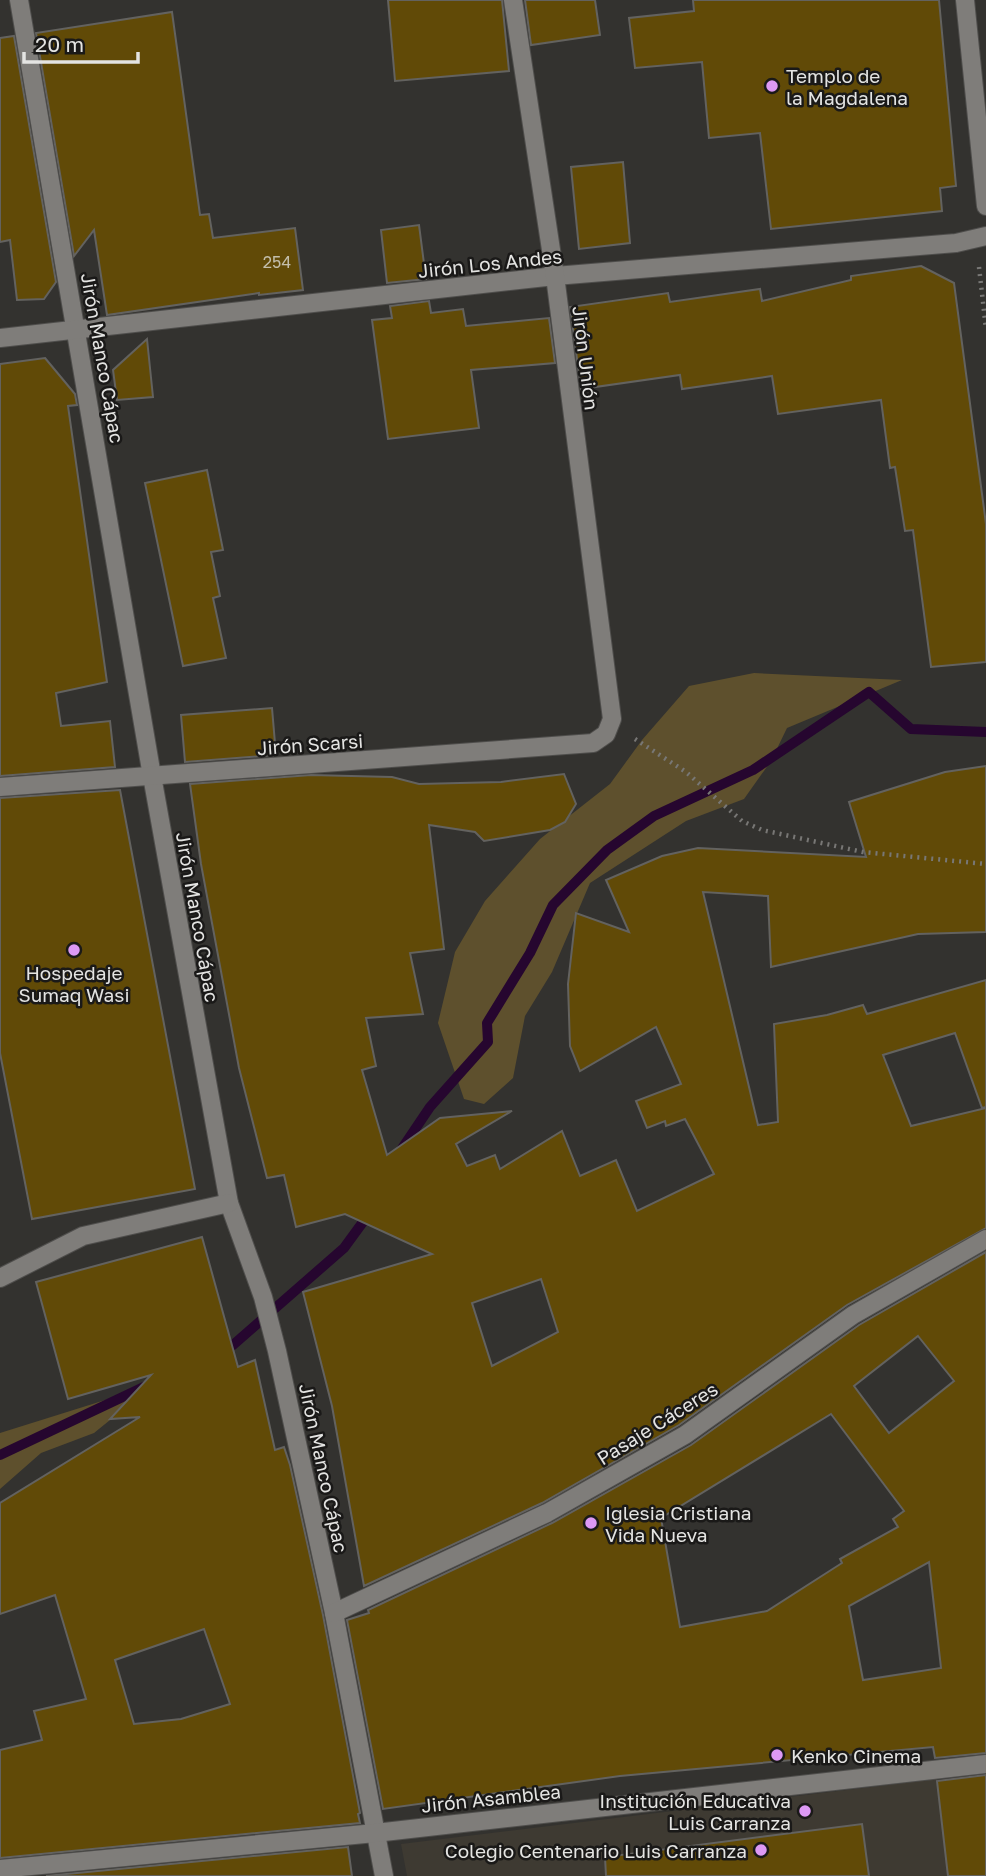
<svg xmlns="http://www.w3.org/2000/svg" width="986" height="1876" font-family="'Golos Text',sans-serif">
  <rect width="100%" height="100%" fill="#33322f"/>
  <!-- built -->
  <path fill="#3e3a32" d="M937,1779L948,1876H407L401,1844Z"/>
  <!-- green -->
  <g fill="#5e502d">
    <path d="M754,673L902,680L787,728L771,761L744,799L686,821L590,883L552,972L525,1016L513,1078L484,1104L464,1099L438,1023L455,952L485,901L540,839L610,784L642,740L689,686Z"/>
    <path d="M134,1391L131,1403L94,1433L41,1453L0,1489V1433Z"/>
  </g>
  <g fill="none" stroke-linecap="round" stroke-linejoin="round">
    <!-- stream -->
    <g stroke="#26062f" stroke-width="10">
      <path d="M401,1150L430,1107L488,1042L487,1023L530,953L553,905L607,850L654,816L753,770L869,692L911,729L986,732"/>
      <path d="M220,1351L233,1345L344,1248L371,1211"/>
      <path d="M0,1455L148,1385"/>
    </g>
  </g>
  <!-- building -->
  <g fill="#614a07" stroke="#63625f" stroke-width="2" fill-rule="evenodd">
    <path d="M388,0H502L509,71L395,81Z"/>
    <path d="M525,0H595L600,35L531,45Z"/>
    <path d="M693,0H939L956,186L940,188L942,211L771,229L760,133L709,138L702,62L635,68L629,18L694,11Z"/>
    <path d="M172,12L200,215L209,214L213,238L295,228L303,290L259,295V293L107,315L94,230L74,256L36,33Z"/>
    <path d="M14,36L56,282L44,299L17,300L10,240L0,242V38Z"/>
    <path d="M623,162L630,243L579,249L571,167Z"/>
    <path d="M419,225L426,279L387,283L381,230Z"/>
    <path d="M921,266L954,283L986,524V662L931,667L913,530L905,531L895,467L890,468L881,400L778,414L772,376L682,389L680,375L581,389L570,307L668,293L670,302L760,289L762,301L851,280V276Z"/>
    <path d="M429,301L431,313L463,309L466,326L549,318L555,363L471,370L479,428L388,439L372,320L392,318L390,306Z"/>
    <path d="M147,339L153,397L117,400L113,370Z"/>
    <path d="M45,358L75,394L77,405L68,406L107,682L56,693L61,726L110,721L115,767L0,776V364Z"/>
    <path d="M207,470L223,550L211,552L220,596L213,598L226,658L183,666L145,483Z"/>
    <path d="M272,708L276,755L185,762L181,715Z"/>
    <path d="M986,766V932L918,934L771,967L768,896L703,892L758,1125L778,1122L774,1024L827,1015L863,1005L867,1014L986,980V1107L982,1108L955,1033L883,1055L911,1126L986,1108V1228L847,1305L679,1425L542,1503L364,1586L332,1406L303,1292L432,1254L345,1214L296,1227L284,1175L267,1178L239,1068L201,864L190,784L311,775L392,777L419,784L501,782L564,774L576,804L565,822L550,830L484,841L475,832L429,825L444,949L410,953L423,1014L366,1018L376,1066L362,1070L387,1155L440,1118L512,1111L456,1144L467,1166L495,1155L500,1169L562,1131L580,1176L616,1160L637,1211L714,1174L685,1119L666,1126L665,1121L647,1128L636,1101L681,1084L656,1027L580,1071L570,1046L568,984L576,913L629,932L606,880L662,856L698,848L866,857L849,802L945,772ZM541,1279L558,1332L492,1366L472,1303Z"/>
    <path d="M120,790L195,1189L32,1219L0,1053V798Z"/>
    <path d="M202,1237L238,1367L255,1360L275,1450L284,1447L290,1465L323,1615L360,1813L358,1814L360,1823L0,1858V1750L42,1740L34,1711L86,1699L55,1595L0,1614V1503L140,1417L110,1419L151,1375L68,1399L36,1282ZM204,1629L230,1704L181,1719L134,1724L115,1660Z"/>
    <path d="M986,1252V1753L935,1758L933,1747L620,1776L383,1809L347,1620L369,1613L368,1610L552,1523L691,1445L859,1325ZM918,1336L954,1381L889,1433L854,1386ZM831,1414L904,1511L893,1519L898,1527L840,1559L842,1563L767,1611L680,1627L661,1518ZM929,1562L941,1668L863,1680L849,1606Z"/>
    <path d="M986,1775V1876H948L937,1781Z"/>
    <path d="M862,1824L869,1876H606L605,1857Z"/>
    <path d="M348,1847L352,1876H46Z"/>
  </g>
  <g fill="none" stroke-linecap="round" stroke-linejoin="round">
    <defs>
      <g id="street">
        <path d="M19,0L152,776L229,1203L263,1297L277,1351L334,1613L384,1876"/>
        <path d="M965,0L986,206"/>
        <path d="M0,338L555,276L956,243L986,236"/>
        <path d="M0,787L593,743L606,734L612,719L555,276L513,0"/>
        <path d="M0,1278L83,1236L229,1203"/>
        <path d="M334,1613L547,1513L685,1435L853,1315L986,1239"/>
        <path d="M0,1869L375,1833L986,1764"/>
      </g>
    </defs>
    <!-- street casing -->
    <use href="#street" stroke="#4f4e4c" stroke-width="20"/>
    <!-- path -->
    <g stroke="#787775" stroke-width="4.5" stroke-dasharray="2 5" stroke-linecap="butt">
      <path d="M979,267L986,329"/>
      <path d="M635,739L686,772L742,821L762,830L863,852L986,864"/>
    </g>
    <!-- street -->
    <use href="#street" stroke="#7f7d7a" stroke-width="18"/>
  </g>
  <!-- markers -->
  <g fill="#dd99f4" stroke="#1a1918" stroke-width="2.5">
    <circle cx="772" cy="86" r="7"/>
    <circle cx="74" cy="950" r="7"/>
    <circle cx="591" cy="1523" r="7"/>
    <circle cx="777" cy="1755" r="7"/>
    <circle cx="805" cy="1811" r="7"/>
    <circle cx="761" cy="1850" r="7"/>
  </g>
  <g text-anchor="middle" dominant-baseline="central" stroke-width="5" stroke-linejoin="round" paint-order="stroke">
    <!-- number labels -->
    <g font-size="16" fill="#c3beab">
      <text x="277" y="262">254</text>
    </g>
    <!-- poi labels -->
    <g font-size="19" fill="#e4e4e2" stroke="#1a1918" text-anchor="start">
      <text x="786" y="75">Templo de<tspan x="786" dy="22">la Magdalena</tspan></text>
      <text x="74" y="972" text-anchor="middle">Hospedaje<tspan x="74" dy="22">Sumaq Wasi</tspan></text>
      <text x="605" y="1512">Iglesia Cristiana<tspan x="605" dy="22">Vida Nueva</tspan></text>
      <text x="791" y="1755">Kenko Cinema</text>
      <text x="791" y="1800" text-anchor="end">Institución Educativa<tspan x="791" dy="22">Luis Carranza</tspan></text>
      <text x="747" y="1850" text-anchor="end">Colegio Centenario Luis Carranza</text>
    </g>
    <!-- street labels -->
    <g font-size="19" fill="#e4e4e2" stroke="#1a1918">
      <text transform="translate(490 263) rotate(-6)">Jirón Los Andes</text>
      <text transform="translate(103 358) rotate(80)">Jirón Manco Cápac</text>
      <text transform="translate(586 358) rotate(83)">Jirón Unión</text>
      <text transform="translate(310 744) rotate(-4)">Jirón Scarsi</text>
      <text transform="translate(198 917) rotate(80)">Jirón Manco Cápac</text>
      <text transform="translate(657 1423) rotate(-32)">Pasaje Cáceres</text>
      <text transform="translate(324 1468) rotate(78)">Jirón Manco Cápac</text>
      <text transform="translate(491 1798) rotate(-6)">Jirón Asamblea</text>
    </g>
  </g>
  <!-- scale -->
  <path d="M24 52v10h114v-10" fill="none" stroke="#e4e4e2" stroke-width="3.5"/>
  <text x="35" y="52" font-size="21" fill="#e4e4e2" stroke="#1a1918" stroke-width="5" paint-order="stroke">20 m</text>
</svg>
